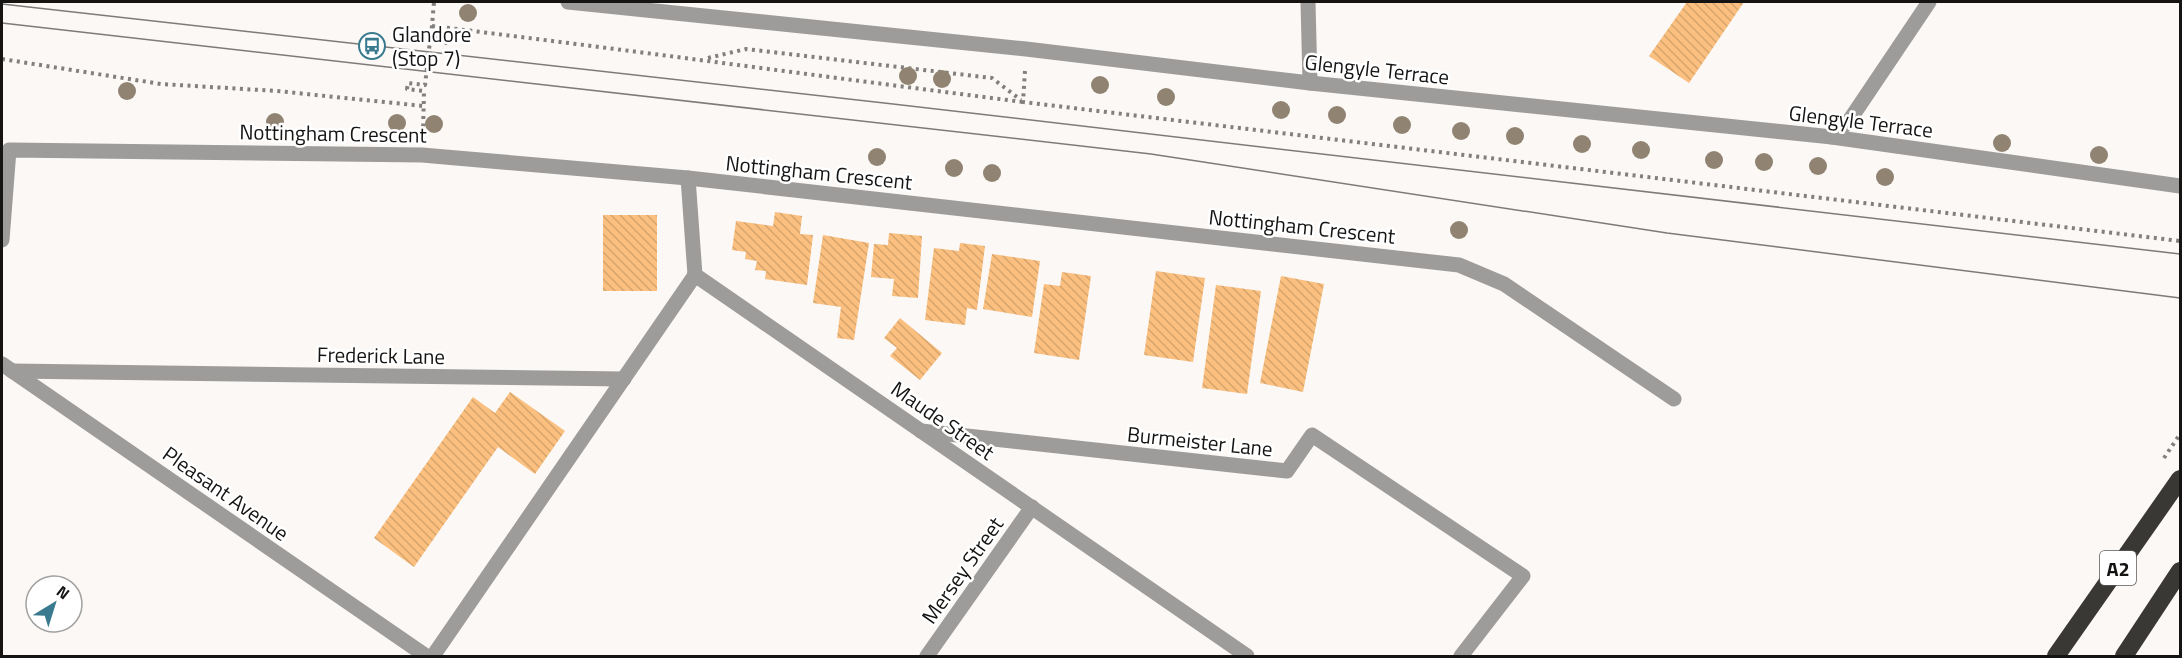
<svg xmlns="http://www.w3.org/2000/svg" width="2182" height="658" font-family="'Titillium Web',sans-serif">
  <defs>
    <pattern id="building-back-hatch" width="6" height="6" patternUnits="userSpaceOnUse" patternTransform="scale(1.5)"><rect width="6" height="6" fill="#fbc07f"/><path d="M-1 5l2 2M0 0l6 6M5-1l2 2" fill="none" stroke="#d6a46d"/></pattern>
  </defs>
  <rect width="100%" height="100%" fill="#fbf8f5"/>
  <!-- building -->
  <g fill="url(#building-back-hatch)">
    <path d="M1687,2H1744L1689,83L1649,56Z"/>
    <path d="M775,212L802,216L800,234L813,235L807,285L765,279L766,271L755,270L757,261L745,259L746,252L732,250L736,221L773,226Z"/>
    <rect x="603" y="215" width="54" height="76"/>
    <path d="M889,233L922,236L918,298L892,296L894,279L871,277L874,244L888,245Z"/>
    <path d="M823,235L869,243L854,340L837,338L841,307L813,303Z"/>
    <path d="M960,243L985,246L977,310L967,308L965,325L925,320L934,248L959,251Z"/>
    <path d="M992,254L1040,261L1032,317L983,309Z"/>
    <path d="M1156,271L1205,278L1193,362L1144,355Z"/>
    <path d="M1062,272L1091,276L1079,360L1034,353L1044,284L1060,286Z"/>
    <path d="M1281,276L1324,284L1303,392L1260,383Z"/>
    <path d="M1216,285L1261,291L1247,394L1202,388Z"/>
    <path d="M900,318L942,353L920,380L890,356L897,348L884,338Z"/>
    <path d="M510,392L565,431L535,474L498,447L414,567L374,538L473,397L495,413Z"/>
  </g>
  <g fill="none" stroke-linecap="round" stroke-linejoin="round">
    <!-- path -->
    <g stroke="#82807e" stroke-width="4" stroke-dasharray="3 4.5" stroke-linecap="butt">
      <path d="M432,26C629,50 826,77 1023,102"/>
      <path d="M708,58L746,49L992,78L1021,100"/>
      <path d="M2,59L161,84L277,91L423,106"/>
      <path d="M1025,71L1023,102L2180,241"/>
      <path d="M423,134L424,91L407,89L408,83L425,85L430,41L446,43V38L431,37L434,2"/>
      <path d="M2164,458L2180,434"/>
    </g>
    <!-- lane -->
    <g stroke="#9d9c9b" stroke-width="15">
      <path d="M12,371L624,379"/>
      <path d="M921,431L1287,471L1312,435L1523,576L1461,656"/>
      <path d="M433,656L695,275"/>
    </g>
    <!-- street -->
    <g stroke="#9d9c9b" stroke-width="15">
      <path d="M568,2L1026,49L1310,83L1832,137L2180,186"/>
      <path d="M1308,2L1310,83"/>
      <path d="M1832,137L1849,121L1929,2"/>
      <path d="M688,178L695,275L1247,656"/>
      <path d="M2,240L9,150L422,155L688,178L1459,265L1504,284L1674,399"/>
      <path d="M2,364L426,656"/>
      <path d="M927,656L1032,507"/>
    </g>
    <!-- highway -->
    <g stroke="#3a3835" stroke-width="18">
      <path d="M2056,656L2180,479"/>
      <path d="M2124,656L2180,571"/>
    </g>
    <!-- tram -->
    <g stroke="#7d7b79" stroke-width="1.5">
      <path d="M2,4L893,104L2180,254"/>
      <path d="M2,23L1151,154L1667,233L2180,298"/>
    </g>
  </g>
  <!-- trees -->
  <g fill="#918372">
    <circle cx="468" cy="13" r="9"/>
    <circle cx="908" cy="76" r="9"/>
    <circle cx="942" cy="79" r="9"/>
    <circle cx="1100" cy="85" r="9"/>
    <circle cx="127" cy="91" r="9"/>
    <circle cx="1166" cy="97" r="9"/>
    <circle cx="1281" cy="110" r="9"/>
    <circle cx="1337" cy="115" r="9"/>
    <circle cx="275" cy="122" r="9"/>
    <circle cx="397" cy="123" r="9"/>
    <circle cx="434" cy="124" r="9"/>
    <circle cx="1402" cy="125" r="9"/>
    <circle cx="1461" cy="131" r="9"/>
    <circle cx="1515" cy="136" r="9"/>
    <circle cx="2002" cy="143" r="9"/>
    <circle cx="1582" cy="144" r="9"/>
    <circle cx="1641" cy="150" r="9"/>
    <circle cx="2099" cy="155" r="9"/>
    <circle cx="877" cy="157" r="9"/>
    <circle cx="1714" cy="160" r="9"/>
    <circle cx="1764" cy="162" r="9"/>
    <circle cx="1818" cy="166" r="9"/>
    <circle cx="954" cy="168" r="9"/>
    <circle cx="992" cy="173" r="9"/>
    <circle cx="1885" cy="177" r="9"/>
    <circle cx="1459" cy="230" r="9"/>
  </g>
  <!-- icons -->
  <defs>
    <symbol id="bus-ring" viewBox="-11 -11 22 22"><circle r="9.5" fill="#fff" stroke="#3a7a8e" stroke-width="1.5"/><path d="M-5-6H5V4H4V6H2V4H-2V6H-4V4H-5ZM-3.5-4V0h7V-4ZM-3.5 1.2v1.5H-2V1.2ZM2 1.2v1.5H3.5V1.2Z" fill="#3a7a8e"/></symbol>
  </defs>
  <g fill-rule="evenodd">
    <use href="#bus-ring" x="357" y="31" width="30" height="30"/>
  </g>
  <g text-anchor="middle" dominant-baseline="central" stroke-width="5" stroke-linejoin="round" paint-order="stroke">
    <!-- shield labels -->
    <rect fill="#fff" stroke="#5b5a5a" stroke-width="1.5" x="2100" y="551" width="36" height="34" rx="4.5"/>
    <g font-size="20" font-weight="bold" fill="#151413">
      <text x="2118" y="568">A2</text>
    </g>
    <!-- poi labels -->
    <g font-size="21" fill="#151413" stroke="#fff" text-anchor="start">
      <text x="392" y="34">Glandore<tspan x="392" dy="24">(Stop 7)</tspan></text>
    </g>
    <!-- street labels -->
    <g font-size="21" fill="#151413" stroke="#fff">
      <text transform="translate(1377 69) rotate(6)">Glengyle Terrace</text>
      <text transform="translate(1861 121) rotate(7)">Glengyle Terrace</text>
      <text transform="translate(333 133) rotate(1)">Nottingham Crescent</text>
      <text transform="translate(819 172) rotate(6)">Nottingham Crescent</text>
      <text transform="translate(1302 226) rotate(6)">Nottingham Crescent</text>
      <text transform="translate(381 355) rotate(1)">Frederick Lane</text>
      <text transform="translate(943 420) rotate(35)">Maude Street</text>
      <text transform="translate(1200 441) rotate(6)">Burmeister Lane</text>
      <text transform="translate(226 493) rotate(35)">Pleasant Avenue</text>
      <text transform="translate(962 570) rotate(-55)">Mersey Street</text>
    </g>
  </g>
  <!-- border -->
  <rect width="2182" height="658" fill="none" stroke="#151413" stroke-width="6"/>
  <!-- north arrow -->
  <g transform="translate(54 604) rotate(38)"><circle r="28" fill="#ffffff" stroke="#a1a1a1" stroke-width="1.5"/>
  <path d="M0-4.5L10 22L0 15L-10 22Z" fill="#3a7a8e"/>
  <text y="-9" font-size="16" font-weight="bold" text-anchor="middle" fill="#151413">N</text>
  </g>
</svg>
